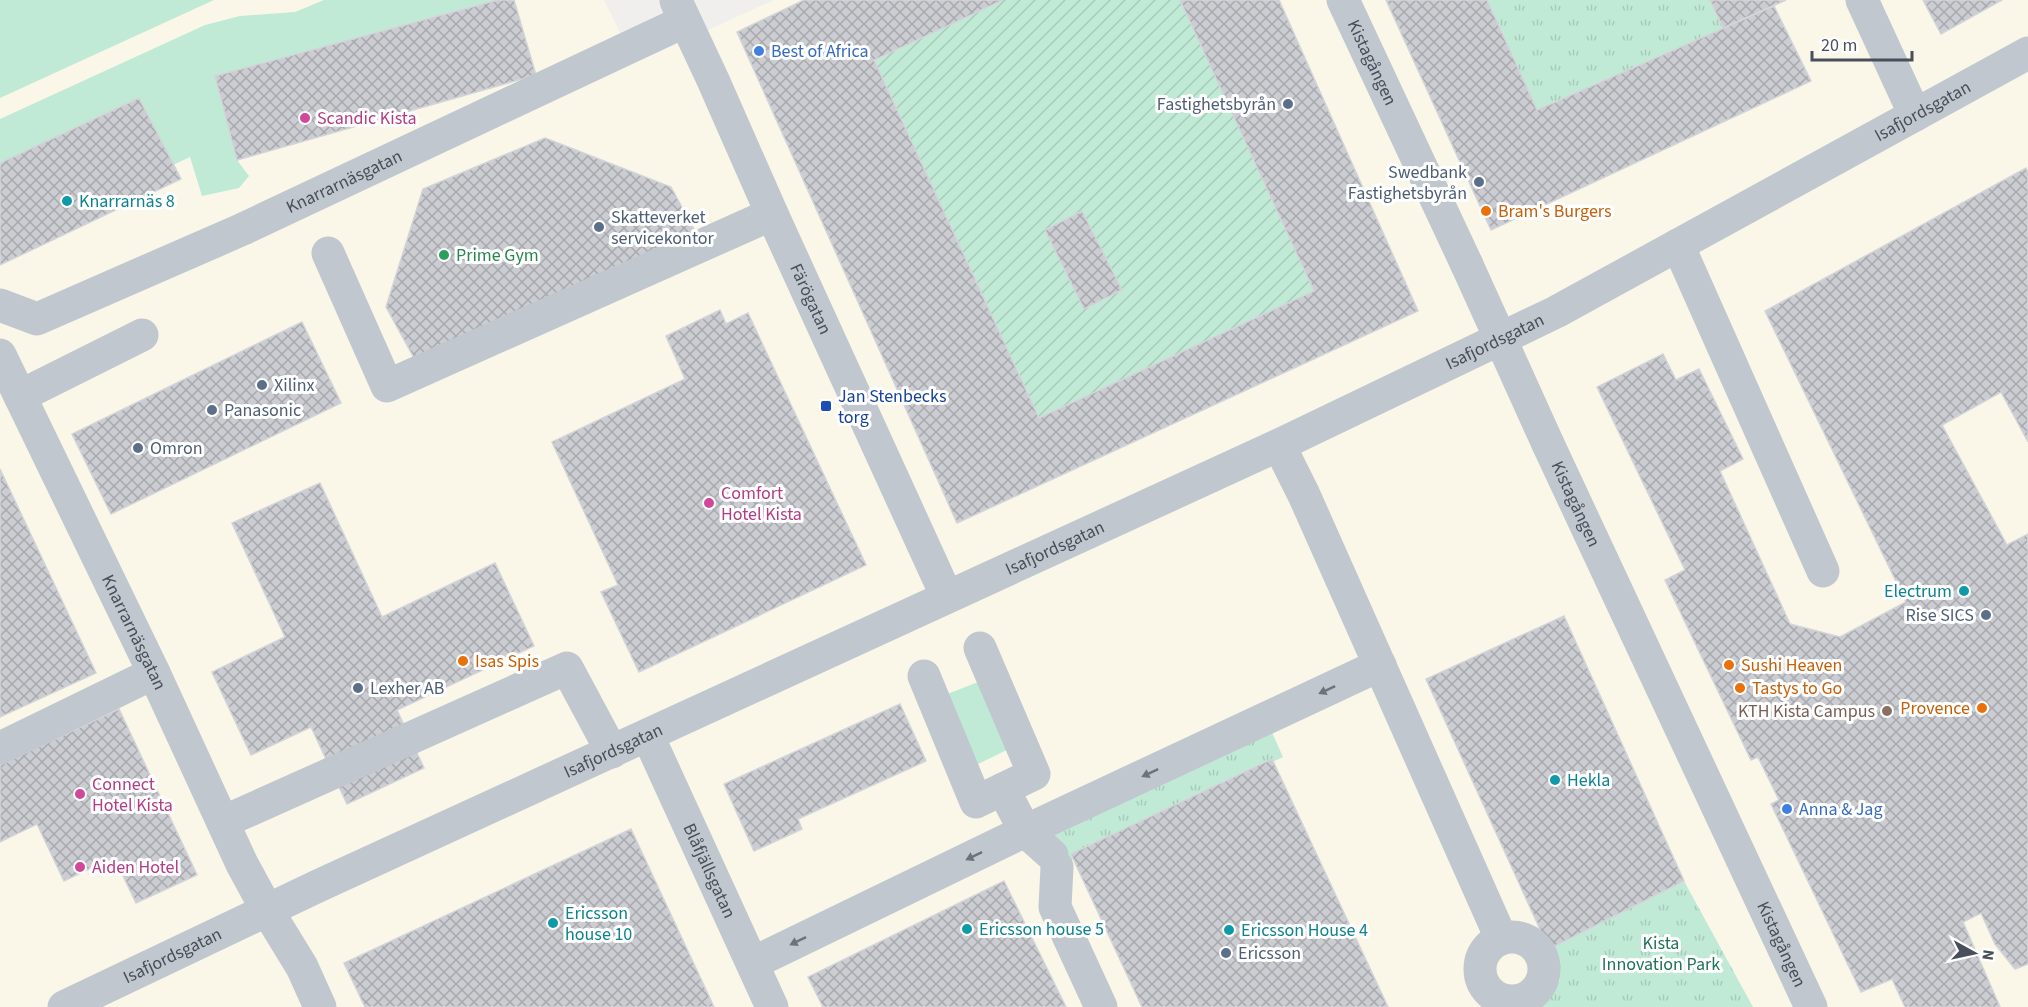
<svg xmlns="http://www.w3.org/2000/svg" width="2028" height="1007" font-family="'Source Sans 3',sans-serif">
  <defs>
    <pattern id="park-tufts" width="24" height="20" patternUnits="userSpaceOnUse" patternTransform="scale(1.5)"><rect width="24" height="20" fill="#c1ead6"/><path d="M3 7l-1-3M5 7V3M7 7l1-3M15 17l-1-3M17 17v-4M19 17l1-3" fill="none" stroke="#a7caba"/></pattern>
    <pattern id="garden-furrows" width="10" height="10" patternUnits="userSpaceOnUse" patternTransform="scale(1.5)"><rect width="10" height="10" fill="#c1ead6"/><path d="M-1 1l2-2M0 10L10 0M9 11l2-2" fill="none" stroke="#a7caba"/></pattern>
    <pattern id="building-cross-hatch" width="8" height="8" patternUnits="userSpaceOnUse" patternTransform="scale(1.5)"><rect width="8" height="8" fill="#cccdd2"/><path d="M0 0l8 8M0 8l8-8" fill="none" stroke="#a8a9ad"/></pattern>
  </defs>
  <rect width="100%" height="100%" fill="#f1efee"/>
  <!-- commercial -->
  <path fill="#faf7e9" d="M0,0H604L635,63L774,0H2028V1007H0Z"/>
  <!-- grass -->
  <g fill="#c1ead6">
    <path d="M0,0H214L0,98Z"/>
    <path d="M324,0H498L215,76L237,160L249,176L239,188L202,196L190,157L173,165L139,98L0,163V119L205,25L240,16L295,12Z"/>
    <path d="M986,679L1017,745L972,767L942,696Z"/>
  </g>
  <!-- park -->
  <g fill="url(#park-tufts)">
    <path d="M1487,0H1710L1723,28L1537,110Z"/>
    <path d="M1266,719L1283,757L1057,867L1025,831Z"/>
    <path d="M1684,881L1753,1007H1542L1560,980L1549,949Z"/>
  </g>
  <!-- garden -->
  <path fill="url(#garden-furrows)" d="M1003,0H1180L1314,291L1039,418L874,60Z"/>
  <!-- building -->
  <g fill="url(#building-cross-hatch)" stroke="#d3d4d9" stroke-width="1.5">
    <path d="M498,0H514L536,75L237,160L215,76Z"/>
    <path d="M804,0H1003L874,60L1039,418L1314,291L1180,0H1279L1418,311L957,523L737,32Z"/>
    <path d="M1386,0H1487L1537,110L1774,6L1811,81L1491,230Z"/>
    <path d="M1710,0H1786L1723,28Z"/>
    <path d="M1923,0H2002L1941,34Z"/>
    <path d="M139,98L181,179L0,265V163Z"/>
    <path d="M545,138L671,187L697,235L414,358L386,307L423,189Z"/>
    <path d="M2026,168L2028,172V442L2001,392L1942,425L2007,545L2028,534V964L2015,969L1995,944L1981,913L1963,922L2000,1007H1905L1892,979L1861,992L1771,804L1779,800L1758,757L1751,760L1665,580L1685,570L1597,387L1663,354L1676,380L1699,369L1743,459L1720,471L1790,624L1840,637L1906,602L1765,311Z"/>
    <path d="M1082,211L1122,290L1084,309L1045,230Z"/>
    <path d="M720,310L726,324L748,313L866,565L639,672L601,592L618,585L552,442L685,379L666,336Z"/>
    <path d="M302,322L341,403L111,514L72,434Z"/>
    <path d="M0,469L96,673L0,717Z"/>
    <path d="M320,483L382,617L495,563L534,646L397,710L424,768L347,804L311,727L251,755L212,672L285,637L232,523Z"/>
    <path d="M1564,616L1684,881L1549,949L1426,679Z"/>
    <path d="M900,704L926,761L798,819L802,829L754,851L724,784Z"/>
    <path d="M119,709L197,875L136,903L114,857L64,881L37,824L0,842V765Z"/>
    <path d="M1272,759L1388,1007H1142L1071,854Z"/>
    <path d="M631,829L714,1007H365L344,963Z"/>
    <path d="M1004,881L1066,1007H823L808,977Z"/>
  </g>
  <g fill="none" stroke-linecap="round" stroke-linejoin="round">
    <!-- minor -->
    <g stroke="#c0c7cf" stroke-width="33">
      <path id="s1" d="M1343,0L1467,265"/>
      <path d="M1862,0L1915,115"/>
      <path id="s2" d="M676,1L713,80L772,214L947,597"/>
      <path d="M1678,245L1823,571"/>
      <path d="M328,253L387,386L772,214"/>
      <path id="s3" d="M0,305L37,319L243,229L685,21"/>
      <path id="s4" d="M0,355L154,673L242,864L267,910L302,967L320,1007"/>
      <path d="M20,396L142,335"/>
      <path id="s5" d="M1548,444L1811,1007"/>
      <path d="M1279,445L1304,495L1501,938"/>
      <path d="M980,648L1034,774L1003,789L1025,831L1052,855"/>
      <path d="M924,676L976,802L1003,789"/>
      <path id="s6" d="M648,736L772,1007"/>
      <path d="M0,748L154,673"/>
      <path d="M223,822L567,668L612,752"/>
      <path d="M1057,867L1055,907L1101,1007"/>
      <circle cx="1512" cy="969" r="32"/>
      <path d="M753,963L1025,831L1380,665"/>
      <path id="s7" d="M64,1007L318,886L1279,445L1556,312L2028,53"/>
    </g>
    <!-- minor-bridge -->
    <path stroke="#c0c7cf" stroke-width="33" d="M1467,265L1548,444"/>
  </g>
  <!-- one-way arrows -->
  <defs><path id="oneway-solid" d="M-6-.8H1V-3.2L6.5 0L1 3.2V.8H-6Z" transform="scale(1.5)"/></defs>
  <g fill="#6c737d">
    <use href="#oneway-solid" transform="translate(1327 690) rotate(155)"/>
    <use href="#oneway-solid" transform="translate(1150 773) rotate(155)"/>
    <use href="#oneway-solid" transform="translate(974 856) rotate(154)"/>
    <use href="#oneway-solid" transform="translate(798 941) rotate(154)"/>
  </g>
  <!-- markers -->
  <g fill="#3f7fe0" stroke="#fff" stroke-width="2">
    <circle cx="759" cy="51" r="6"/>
    <circle cx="1787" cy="809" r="6"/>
  </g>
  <g fill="#5c6f8a" stroke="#fff" stroke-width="2">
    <circle cx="1288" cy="104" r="6"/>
    <circle cx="1479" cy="182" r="6"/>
    <circle cx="599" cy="227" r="6"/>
    <circle cx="262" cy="385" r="6"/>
    <circle cx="212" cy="410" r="6"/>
    <circle cx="138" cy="448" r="6"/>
    <circle cx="1986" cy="615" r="6"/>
    <circle cx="358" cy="688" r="6"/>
    <circle cx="1226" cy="953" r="6"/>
  </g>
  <g fill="#d1479c" stroke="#fff" stroke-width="2">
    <circle cx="305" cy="118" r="6"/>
    <circle cx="709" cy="503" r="6"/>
    <circle cx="80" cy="794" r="6"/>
    <circle cx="80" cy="867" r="6"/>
  </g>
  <g fill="#0f9aa8" stroke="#fff" stroke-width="2">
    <circle cx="67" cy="201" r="6"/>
    <circle cx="1964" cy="591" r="6"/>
    <circle cx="1555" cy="780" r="6"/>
    <circle cx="553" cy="923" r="6"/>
    <circle cx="967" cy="929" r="6"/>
    <circle cx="1229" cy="930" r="6"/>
  </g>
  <g fill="#e8710a" stroke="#fff" stroke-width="2">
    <circle cx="1486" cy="211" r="6"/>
    <circle cx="463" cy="661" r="6"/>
    <circle cx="1729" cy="665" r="6"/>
    <circle cx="1740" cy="688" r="6"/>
    <circle cx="1982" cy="708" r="6"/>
  </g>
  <circle fill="#2e9e5b" stroke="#fff" stroke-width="2" cx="444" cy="255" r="6"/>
  <rect fill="#1a4fb4" stroke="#fff" stroke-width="2" x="820" y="400" width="12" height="12" rx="3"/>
  <circle fill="#8d6e63" stroke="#fff" stroke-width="2" cx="1887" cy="711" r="6"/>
  <g text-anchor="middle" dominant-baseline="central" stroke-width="6" stroke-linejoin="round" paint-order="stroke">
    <!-- shop labels -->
    <g font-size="18" fill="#366cbe" stroke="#fff" text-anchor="start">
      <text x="771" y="51">Best of Africa</text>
      <text x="1799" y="809">Anna &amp; Jag</text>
    </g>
    <!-- street labels -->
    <g font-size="18" fill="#484f5a" stroke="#fff">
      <text stroke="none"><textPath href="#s1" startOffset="69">Kistagången</textPath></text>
      <text stroke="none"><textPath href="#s7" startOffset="2064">Isafjordsgatan</textPath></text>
      <text stroke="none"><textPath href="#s3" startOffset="376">Knarrarnäsgatan</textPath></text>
      <text stroke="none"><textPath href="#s2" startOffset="327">Färögatan</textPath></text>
      <text stroke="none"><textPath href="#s7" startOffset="1578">Isafjordsgatan</textPath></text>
      <text stroke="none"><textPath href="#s5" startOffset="66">Kistagången</textPath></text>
      <text stroke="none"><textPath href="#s7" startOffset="1092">Isafjordsgatan</textPath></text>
      <text stroke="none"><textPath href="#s4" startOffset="308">Knarrarnäsgatan</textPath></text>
      <text stroke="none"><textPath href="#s7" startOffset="606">Isafjordsgatan</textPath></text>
      <text stroke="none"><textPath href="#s6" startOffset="148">Blåfjällsgatan</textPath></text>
      <text stroke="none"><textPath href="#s5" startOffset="552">Kistagången</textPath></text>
      <text stroke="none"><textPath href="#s7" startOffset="120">Isafjordsgatan</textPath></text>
    </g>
    <!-- service labels -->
    <g font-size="18" fill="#4e5e75" stroke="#fff" text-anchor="start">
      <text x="1276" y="104" text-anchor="end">Fastighetsbyrån</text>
      <text x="1467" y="172" text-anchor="end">Swedbank<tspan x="1467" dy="21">Fastighetsbyrån</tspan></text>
      <text x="611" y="217">Skatteverket<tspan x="611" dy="21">servicekontor</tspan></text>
      <text x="274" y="385">Xilinx</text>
      <text x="224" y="410">Panasonic</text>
      <text x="150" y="448">Omron</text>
      <text x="1974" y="615" text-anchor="end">Rise SICS</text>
      <text x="370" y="688">Lexher AB</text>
      <text x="1238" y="953">Ericsson</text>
    </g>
    <!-- hotel labels -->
    <g font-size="18" fill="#b23c85" stroke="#fff" text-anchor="start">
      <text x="317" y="118">Scandic Kista</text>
      <text x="721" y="493">Comfort<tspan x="721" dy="21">Hotel Kista</tspan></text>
      <text x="92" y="784">Connect<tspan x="92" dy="21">Hotel Kista</tspan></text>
      <text x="92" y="867">Aiden Hotel</text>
    </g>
    <!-- culture labels -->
    <g font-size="18" fill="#0d838f" stroke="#fff" text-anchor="start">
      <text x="79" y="201">Knarrarnäs 8</text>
      <text x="1952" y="591" text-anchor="end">Electrum</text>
      <text x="1567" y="780">Hekla</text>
      <text x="565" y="913">Ericsson<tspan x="565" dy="21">house 10</tspan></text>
      <text x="979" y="929">Ericsson house 5</text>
      <text x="1241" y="930">Ericsson House 4</text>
    </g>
    <!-- food labels -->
    <g font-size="18" fill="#c56008" stroke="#fff" text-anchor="start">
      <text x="1498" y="211">Bram's Burgers</text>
      <text x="475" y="661">Isas Spis</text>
      <text x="1741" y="665">Sushi Heaven</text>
      <text x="1752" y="688">Tastys to Go</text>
      <text x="1970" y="708" text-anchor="end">Provence</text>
    </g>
    <!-- leisure labels -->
    <g font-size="18" fill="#27864d" stroke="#fff" text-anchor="start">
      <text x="456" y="255">Prime Gym</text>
    </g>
    <!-- transit labels -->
    <g font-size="18" fill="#164399" stroke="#fff" text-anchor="start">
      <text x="838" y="396">Jan Stenbecks<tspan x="838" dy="21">torg</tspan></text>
    </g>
    <!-- education labels -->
    <g font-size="18" fill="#785e54" stroke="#fff" text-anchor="end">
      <text x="1875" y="711">KTH Kista Campus</text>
    </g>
    <!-- park labels -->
    <g font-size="18" fill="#207354" stroke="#fff">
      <text x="1661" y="943">Kista<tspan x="1661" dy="21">Innovation Park</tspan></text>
    </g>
  </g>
  <!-- north arrow -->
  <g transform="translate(1974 953) rotate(98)" stroke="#ffffff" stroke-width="4.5" paint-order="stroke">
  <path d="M0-4.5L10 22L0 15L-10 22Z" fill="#484f5a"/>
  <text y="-9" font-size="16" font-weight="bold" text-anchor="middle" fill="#484f5a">N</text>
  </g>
  <!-- scale -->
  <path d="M1812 51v9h100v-9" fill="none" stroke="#484f5a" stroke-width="3"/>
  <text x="1821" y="51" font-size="18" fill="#484f5a" stroke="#ffffff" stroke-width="4.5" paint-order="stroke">20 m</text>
</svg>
